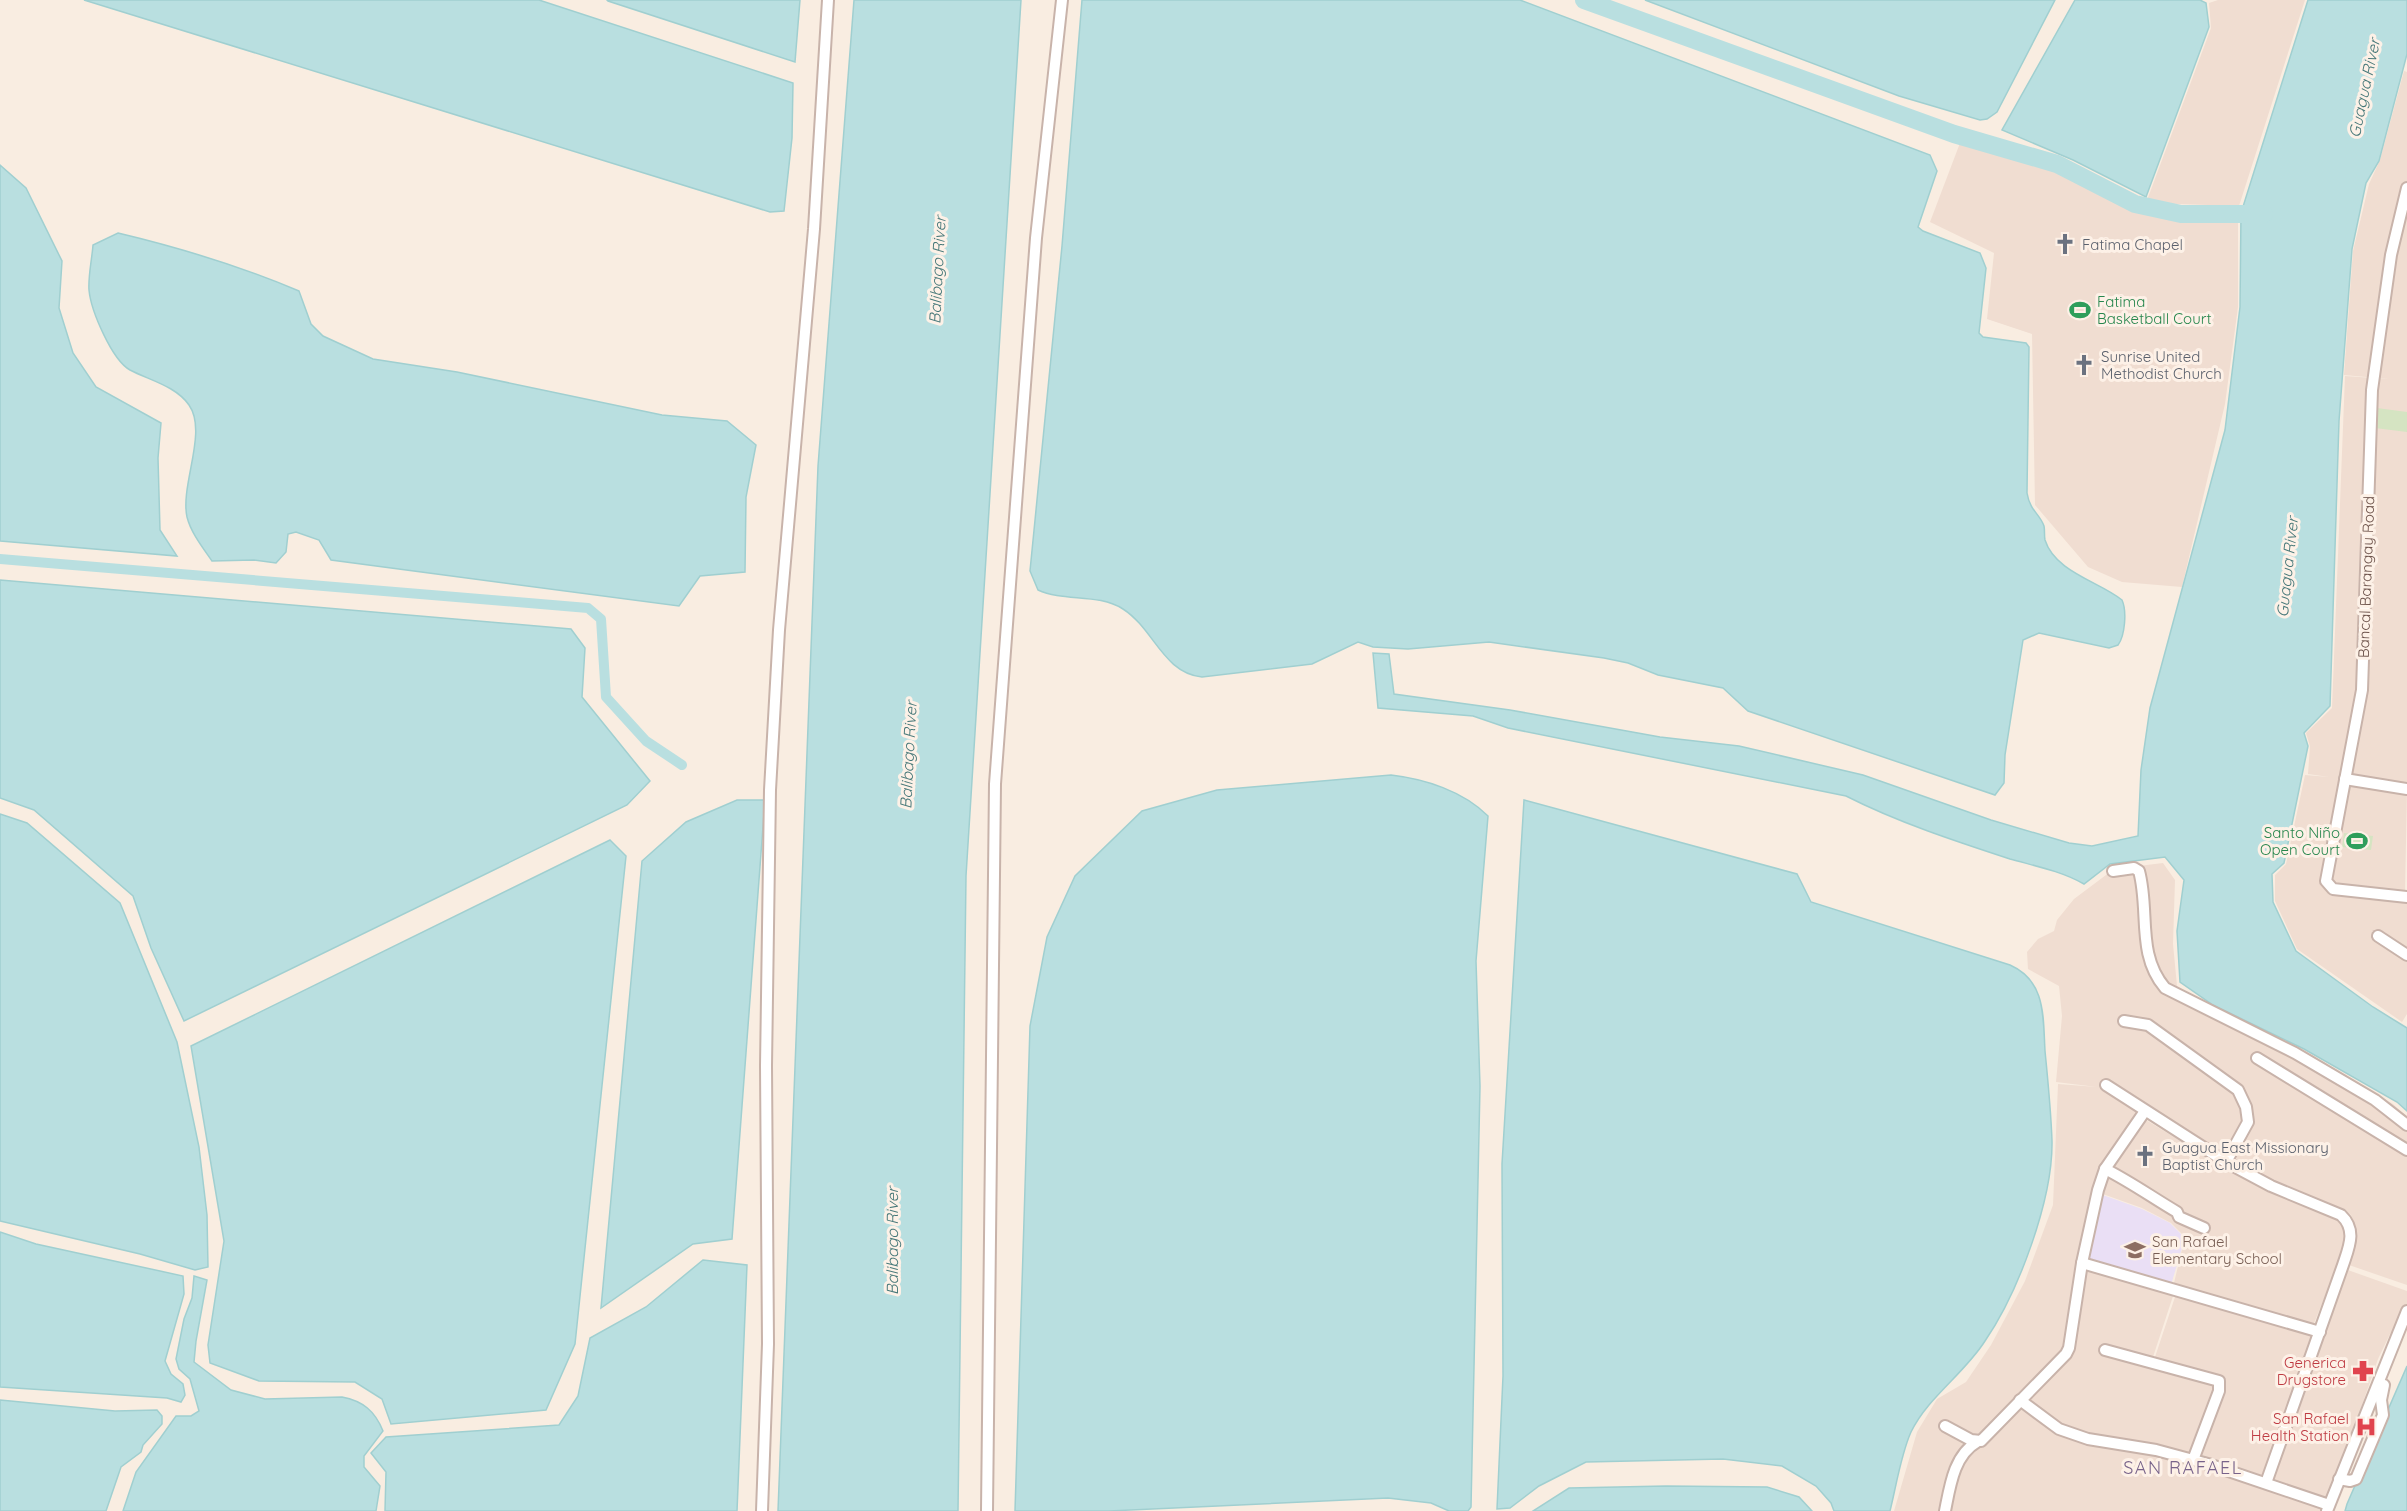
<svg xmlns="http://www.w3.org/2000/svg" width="2407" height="1511" font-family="Quicksand,sans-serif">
  <rect width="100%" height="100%" fill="#f9ede1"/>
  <!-- residential -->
  <g fill="#f0ddd1">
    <path d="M2218,0H2305L2239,206L2146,203L2211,28L2209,3Z"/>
    <path d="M2404,71L2407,72V784L2347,779L2324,887L2407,899V1014L2402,1022L2297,949L2275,901V875L2286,864L2305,775L2329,777L2308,774L2310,746L2306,733L2332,708L2345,376L2388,379L2344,375L2353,251L2369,184L2380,160Z"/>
    <path d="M1960,143L2038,164L2134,206L2182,218L2238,216V307L2225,404L2182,587L2122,582L2088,567L2035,505L2032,334L1987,319L1994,253L1930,222Z"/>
    <path d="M2349,781L2407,789L2405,894L2329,885Z"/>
    <path d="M2163,863L2175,880L2173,944L2177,986L2214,1010L2311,1055L2393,1104L2407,1117V1285L2346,1264L2355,1226L2351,1215L2343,1209L2267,1178L2225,1156L2107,1080L2101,1088L2138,1109L2108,1155L2095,1187L2174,1293L2152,1360L2217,1384L2191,1456L2326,1502L2323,1511H1894L1917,1432L1937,1399L1966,1382L1991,1345L2025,1281L2053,1205L2058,1084L2097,1087L2056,1082L2062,1016L2059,986L2028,969L2027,952L2038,939L2054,931L2057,920L2074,899L2114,869Z"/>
    <path d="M2141,1117L2235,1174L2344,1219L2347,1227L2339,1261L2313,1326L2173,1287L2185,1237L2171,1223L2142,1208L2100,1193L2109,1168Z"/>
    <path d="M2345,1269L2407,1291V1309L2404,1320L2390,1334L2378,1359L2329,1500L2267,1479Z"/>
    <path d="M2176,1294L2315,1333L2263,1479L2195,1459L2223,1383L2154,1360Z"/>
  </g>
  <!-- education -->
  <path fill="#eadff5" d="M2100,1194L2142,1209L2170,1223L2185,1238L2171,1285L2085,1262Z"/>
  <!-- green -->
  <g fill="#d5e4c2">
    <path d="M2377,408L2407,412V432L2375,428Z"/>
    <path d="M2344,833L2373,836L2371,850L2342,847Z"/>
  </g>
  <!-- water -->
  <g fill="#b9dfe0" stroke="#a0cfd0" stroke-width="1.5">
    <path d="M84,0H539L793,83L792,138L784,211L770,212Z"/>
    <path d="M607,0H800L795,62L608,1Z"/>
    <path d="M854,0H1021L966,876L958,1511H778L818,466Z"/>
    <path d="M1082,0H1520L1930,155L1937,171L1918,227L1923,231L1980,253L1986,268L1979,333L1983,337L2026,343L2029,347L2027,493C2030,511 2040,514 2044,526C2045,531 2044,536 2045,540C2055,572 2100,582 2122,600C2127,611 2125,636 2118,645L2109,648L2039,633L2023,640L2005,755L2004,783L1995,795L1748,711L1723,688L1658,675L1628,663L1604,658L1489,642L1408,649L1373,647L1358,642L1312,664L1202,677C1163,673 1154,629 1123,609C1098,593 1064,602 1038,590L1030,571L1062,246Z"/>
    <path d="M1645,0H2055L1997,112L1987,119L1980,120L1899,96Z"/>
    <path d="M2075,0H2200L2206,3L2209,27L2146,197L2073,160L2002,130Z"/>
    <path d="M2308,0H2407V54L2379,161L2366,183L2352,249L2339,421L2330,706L2304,733L2308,746L2284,863L2272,874L2273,902L2296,951L2373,1007L2407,1028V1111L2397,1102L2304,1049L2213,1005L2180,982L2177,931L2184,880L2165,857L2110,864L2084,884C2061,871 2035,866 2010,859C1955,841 1897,822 1846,796L1508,728L1473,716L1378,708L1373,653L1389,654L1394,694L1510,710L1660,737L1739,746L1863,775L1991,820L2069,843L2092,846L2138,836L2141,770L2150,708L2225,430L2240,307L2241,213Z"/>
    <path d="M0,165L26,188L62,261L59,308L73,353L96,387L161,423L158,458L160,530L177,556L0,541Z"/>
    <path d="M118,233C181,248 240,266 299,291L311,324L323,336L373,359L457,372L662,415L727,421L756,445L746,497L745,572L700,576L679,606L331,560L319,540L296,532L288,534L286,552L276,563L254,560L212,561C203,548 191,533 187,517C180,485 208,432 189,405C176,386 149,380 130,370C112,360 91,311 89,290C88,276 92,259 93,245Z"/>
    <path d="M0,580L571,629L585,648L582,697L650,781L627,805L184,1021L151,948L133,896L34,810L0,798Z"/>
    <path d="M1391,775C1425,779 1463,791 1488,816L1476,961L1480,1086L1471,1507L1468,1511H1449L1431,1503L1388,1498L1109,1511H1015L1030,1026L1047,937L1075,876L1142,811L1217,790Z"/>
    <path d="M737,800H765L732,1239L693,1244L601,1308L642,861L686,822Z"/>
    <path d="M1524,800L1797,874L1811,902L2010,965C2046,981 2043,1016 2045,1051C2048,1081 2051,1111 2052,1141C2053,1200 2018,1293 1985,1341C1964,1374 1928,1397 1911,1432C1901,1454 1896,1487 1890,1511H1834L1831,1503L1816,1486L1782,1466L1723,1459L1586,1462L1539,1486L1510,1508L1497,1509L1503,1376L1502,1164Z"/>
    <path d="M0,814L27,823L120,903L177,1042L199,1147L207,1215L208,1267L195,1270L140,1254L0,1221Z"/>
    <path d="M610,840L626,856L575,1344L546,1410L391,1424L382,1399L355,1382L259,1381L210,1363L208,1345L224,1241L191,1046Z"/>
    <path d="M0,1232L36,1244L183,1276L184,1294L165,1361L171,1374L183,1384L185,1395L181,1402L167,1398L0,1387Z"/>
    <path d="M703,1260L747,1265L737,1511H385L386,1472L371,1453L386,1437L559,1425L578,1396L590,1338L646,1307Z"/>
    <path d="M194,1276L207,1280L196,1341L194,1362L231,1390L265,1399L342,1397C363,1401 375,1411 383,1431L364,1456V1467L380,1486L376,1511H123L136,1472L176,1416H191L199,1411L190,1379L179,1369L176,1359L184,1319L192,1298Z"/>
    <path d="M2407,1366V1511H2345L2347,1504Z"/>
    <path d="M0,1400L115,1411L157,1410L162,1416V1424L143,1445L141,1452L121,1467L106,1511H0Z"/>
    <path d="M1666,1486L1767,1487L1799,1497L1812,1511H1533L1569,1488Z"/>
  </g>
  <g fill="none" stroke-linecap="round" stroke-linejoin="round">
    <!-- canal -->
    <path stroke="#b9dfe0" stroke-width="10" d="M0,559L588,608L601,619L606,697L646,741L682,765"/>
    <!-- river -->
    <path stroke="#b9dfe0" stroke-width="18" d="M1584,0L1954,134L2057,164L2135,204L2181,214H2264"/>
    <defs>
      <g id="minor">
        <path d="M2407,188L2391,255L2372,390L2362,690L2326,881L2333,889L2407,897"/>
        <path d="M2345,779L2407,789"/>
        <path d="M2113,871L2134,868L2139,871C2150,911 2136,954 2165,988L2295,1053L2375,1100L2407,1125"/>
        <path d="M2378,936L2407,955"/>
        <path d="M2124,1021L2148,1025L2238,1090L2246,1107L2248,1122L2226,1162"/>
        <path d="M2257,1058L2407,1150"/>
        <path d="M2106,1085L2226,1162L2271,1186L2341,1215C2357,1230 2349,1247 2343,1265L2266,1483"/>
        <path d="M2105,1169C2131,1182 2153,1198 2177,1212L2179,1217L2204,1228"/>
        <path d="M2082,1263L2320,1332"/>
        <path d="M2105,1350L2219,1381V1391L2193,1460"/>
        <path d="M2020,1400L2059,1429L2088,1439L2156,1450L2208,1464L2329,1505"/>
        <path d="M1945,1426L1971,1440L1981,1441L2066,1354L2069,1348L2082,1263L2098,1190L2105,1169L2145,1111"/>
        <path d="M2339,1479L2350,1481L2356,1479L2383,1415L2381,1400L2384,1385"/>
        <path d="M762,1511L768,1344L766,1066L770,790L779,630L814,229L828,0"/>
        <path d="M987,1511L995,784L1036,238L1062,0"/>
        <path d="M1945,1511C1950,1486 1954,1455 1977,1442"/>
        <path d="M2327,1511L2407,1311"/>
      </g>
    </defs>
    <!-- minor casing -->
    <use href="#minor" stroke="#c8b3aa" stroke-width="14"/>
    <!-- minor -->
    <use href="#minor" stroke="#fff" stroke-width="10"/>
  </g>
  <!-- icons -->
  <defs>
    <symbol id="church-bare" viewBox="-9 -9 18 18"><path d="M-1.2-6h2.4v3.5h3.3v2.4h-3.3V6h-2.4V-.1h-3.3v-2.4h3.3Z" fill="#6b7280" stroke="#fdf1e7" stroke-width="2.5" paint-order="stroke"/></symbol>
    <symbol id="stadium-bare" viewBox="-9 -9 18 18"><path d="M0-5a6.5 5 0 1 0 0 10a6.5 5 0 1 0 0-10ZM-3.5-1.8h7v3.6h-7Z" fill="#2e9e5b" stroke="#fdf1e7" stroke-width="2.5" paint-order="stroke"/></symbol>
    <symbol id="school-bare" viewBox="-9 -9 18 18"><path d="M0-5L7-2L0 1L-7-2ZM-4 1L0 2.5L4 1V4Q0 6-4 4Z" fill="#8d6e63" stroke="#fdf1e7" stroke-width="2.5" paint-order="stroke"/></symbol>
    <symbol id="pharmacy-bare" viewBox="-9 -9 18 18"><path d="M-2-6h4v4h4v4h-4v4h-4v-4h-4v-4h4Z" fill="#e0444e" stroke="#fdf1e7" stroke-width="2.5" paint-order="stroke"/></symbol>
    <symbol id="hospital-bare" viewBox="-9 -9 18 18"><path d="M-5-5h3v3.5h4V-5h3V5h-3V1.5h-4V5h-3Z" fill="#e0444e" stroke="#fdf1e7" stroke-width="2.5" paint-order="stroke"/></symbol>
  </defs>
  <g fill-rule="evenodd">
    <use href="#church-bare" x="2050" y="229" width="30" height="30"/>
    <use href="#stadium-bare" x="2065" y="295" width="30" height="30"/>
    <use href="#church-bare" x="2069" y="350" width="30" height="30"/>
    <use href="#stadium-bare" x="2342" y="826" width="30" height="30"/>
    <use href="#church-bare" x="2130" y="1141" width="30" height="30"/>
    <use href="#school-bare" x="2120" y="1235" width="30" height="30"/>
    <use href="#pharmacy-bare" x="2348" y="1356" width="30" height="30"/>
    <use href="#hospital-bare" x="2351" y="1412" width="30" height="30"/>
  </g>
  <g text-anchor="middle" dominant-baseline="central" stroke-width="6" stroke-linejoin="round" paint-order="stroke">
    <!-- worship labels -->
    <g font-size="15" fill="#5b616d" stroke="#fdf1e7" text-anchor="start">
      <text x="2082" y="244">Fatima Chapel</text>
      <text x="2101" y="356">Sunrise United<tspan x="2101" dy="17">Methodist Church</tspan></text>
      <text x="2162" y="1147">Guagua East Missionary<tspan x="2162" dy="17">Baptist Church</tspan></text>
    </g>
    <!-- leisure labels -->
    <g font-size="15" fill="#27864d" stroke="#fdf1e7" text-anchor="start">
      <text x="2097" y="301">Fatima<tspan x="2097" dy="17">Basketball Court</tspan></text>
      <text x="2340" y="832" text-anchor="end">Santo Niño<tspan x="2340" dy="17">Open Court</tspan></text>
    </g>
    <!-- street labels -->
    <g font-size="15" fill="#6d534b" stroke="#fdf1e7">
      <text transform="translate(2366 577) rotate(-88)">Bancal Barangay Road</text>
    </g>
    <!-- education labels -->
    <g font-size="15" fill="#785e54" stroke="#fdf1e7" text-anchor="start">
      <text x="2152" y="1241">San Rafael<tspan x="2152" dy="17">Elementary School</tspan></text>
    </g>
    <!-- health labels -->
    <g font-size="15" fill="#be3a42" stroke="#fdf1e7" text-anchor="end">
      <text x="2346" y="1362">Generica<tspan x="2346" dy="17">Drugstore</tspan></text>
      <text x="2349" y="1418">San Rafael<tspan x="2349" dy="17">Health Station</tspan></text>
    </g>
    <!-- water labels -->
    <g font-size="16" font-style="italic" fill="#457778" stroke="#fdf1e7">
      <text transform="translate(2364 88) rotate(-78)">Guagua River</text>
      <text transform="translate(937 270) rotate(-87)">Balibago River</text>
      <text transform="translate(2287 567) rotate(-84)">Guagua River</text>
      <text transform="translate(908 755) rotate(-87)">Balibago River</text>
      <text transform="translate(892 1241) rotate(-90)">Balibago River</text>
    </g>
    <!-- quarter labels -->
    <g font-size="18" letter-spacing="1.5" fill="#78638a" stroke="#fdf1e7">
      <text x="2183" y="1467">SAN RAFAEL</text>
    </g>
  </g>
</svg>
